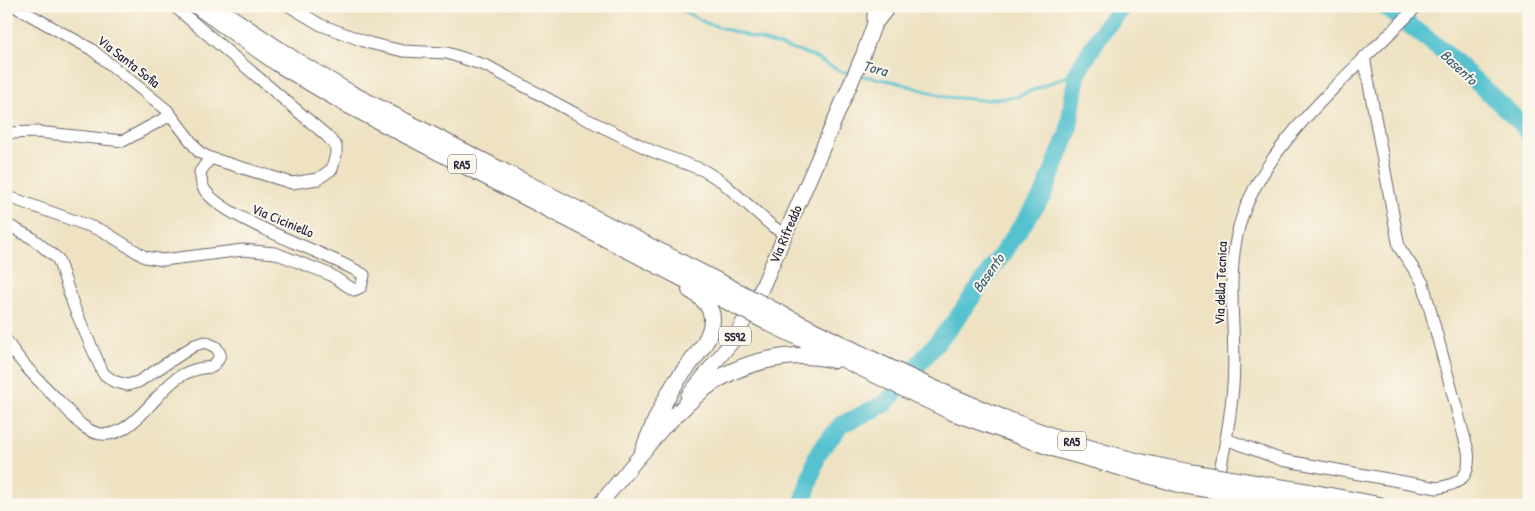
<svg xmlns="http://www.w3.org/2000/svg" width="1535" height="511" font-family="'Patrick Hand',sans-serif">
  <rect width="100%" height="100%" fill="#fbf7ec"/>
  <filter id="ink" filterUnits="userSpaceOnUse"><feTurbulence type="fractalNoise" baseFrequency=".02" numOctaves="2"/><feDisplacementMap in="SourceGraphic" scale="10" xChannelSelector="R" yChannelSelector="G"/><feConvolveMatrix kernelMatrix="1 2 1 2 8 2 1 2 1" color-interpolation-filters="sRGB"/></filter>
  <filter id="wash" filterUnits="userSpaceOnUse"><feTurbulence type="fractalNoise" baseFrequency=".0096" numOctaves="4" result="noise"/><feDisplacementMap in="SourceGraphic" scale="20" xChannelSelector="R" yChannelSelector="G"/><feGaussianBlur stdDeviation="1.12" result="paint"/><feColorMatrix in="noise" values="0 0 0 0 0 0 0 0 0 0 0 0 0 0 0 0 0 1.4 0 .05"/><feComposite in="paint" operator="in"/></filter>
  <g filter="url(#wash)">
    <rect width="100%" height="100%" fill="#eee2c3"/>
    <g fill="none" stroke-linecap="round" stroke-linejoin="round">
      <!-- stream -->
      <g stroke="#56c2d0" stroke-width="3">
        <path d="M674,6L706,23L810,55L842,72L850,73"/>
        <path d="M858,75L896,82L946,97L982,100L1016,97L1077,72"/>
      </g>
      <!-- river -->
      <g stroke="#56c2d0" stroke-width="18">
        <path d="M1384,6L1442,50L1523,125L1529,134"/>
        <path d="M802,505L818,453L841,425L886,403L956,320L1043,195L1068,133L1077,72L1104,29L1124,6"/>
      </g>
    </g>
  </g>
  <g filter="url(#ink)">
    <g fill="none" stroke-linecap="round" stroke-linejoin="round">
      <defs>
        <g id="minor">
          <path d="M14,6L91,49L167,110L199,152L210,158L292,183L318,179L332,169L336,154V146L327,136L174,6"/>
          <path d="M289,6L321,25L369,43L403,51L447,53L487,66L576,114L652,151L703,170L721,181L772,226L784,234"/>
          <path d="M6,133L37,132L123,141L171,115"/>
          <path d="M6,196L103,231L145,257L163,260L243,250L275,253L329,274L354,290L361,287L364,275C328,252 219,219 203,187C201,183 201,176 200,172L210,158"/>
          <path d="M6,224L32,238L58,259L74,307L103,373L113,381L127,385L138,382L195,345L205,342L216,347L220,354L218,360L212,367C196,368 181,373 170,384C148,404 119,454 83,426C75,420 69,411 62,404C42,384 21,364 6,340"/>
          <path d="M1226,439L1282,460L1437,488C1461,484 1471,476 1468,451L1423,283L1399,247L1364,57"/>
          <path d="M1213,505C1221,465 1230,426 1233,386C1237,336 1226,284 1237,235C1256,146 1358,69 1417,6"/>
        </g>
        <g id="major">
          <path d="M874,25L889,6"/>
          <path d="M688,396L734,339L761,290L863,55L874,25L875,6"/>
          <path d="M599,505L672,417"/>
        </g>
        <g id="highway">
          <path d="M197,6L277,63L344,103L736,306"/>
          <path d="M221,11L296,61L350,93L741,293"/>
          <path d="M777,312C908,378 1043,447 1189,472"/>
          <path d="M769,323L952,412L1056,449L1183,485"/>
          <path d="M665,425C678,413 691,399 705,388C739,362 792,349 834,360"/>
          <path d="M643,451C652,428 661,406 674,385C686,365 712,344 712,319C712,305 700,296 690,290"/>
          <path d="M1309,492L1379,505"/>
        </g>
      </defs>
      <!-- minor casing -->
      <use href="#minor" stroke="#69656b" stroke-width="13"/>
      <!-- major casing -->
      <use href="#major" stroke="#69656b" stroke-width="16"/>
      <!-- highway casing -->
      <use href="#highway" stroke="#69656b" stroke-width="18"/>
      <!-- minor -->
      <use href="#minor" stroke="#fff" stroke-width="11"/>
      <!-- major -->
      <use href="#major" stroke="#fff" stroke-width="14"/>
      <!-- highway -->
      <use href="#highway" stroke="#fff" stroke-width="16"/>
      <defs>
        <g id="highway-bridge">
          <path d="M741,293L777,312"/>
          <path d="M736,306L769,323"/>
          <path d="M1189,472L1309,492"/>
          <path d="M1183,485L1302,505"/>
        </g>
      </defs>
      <!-- highway-bridge casing -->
      <use href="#highway-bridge" stroke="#69656b" stroke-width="18" stroke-linecap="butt"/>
      <!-- highway-bridge -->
      <use href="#highway-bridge" stroke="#fff" stroke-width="16"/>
    </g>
  </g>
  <g text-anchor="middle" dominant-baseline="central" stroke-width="4" stroke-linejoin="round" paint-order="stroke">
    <!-- shield labels -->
    <g fill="#fbf7ec" stroke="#636270" stroke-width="1">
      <rect x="448" y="154.5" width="28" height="19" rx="4"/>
      <rect x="719" y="326.5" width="32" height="19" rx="4"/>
      <rect x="1058" y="431.5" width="28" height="19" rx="4"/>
    </g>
    <g font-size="12" font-weight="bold" fill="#22223b">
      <text x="462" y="164">RA5</text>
      <text x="735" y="336">SS92</text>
      <text x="1072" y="441">RA5</text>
    </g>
    <!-- street labels -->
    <g font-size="14" fill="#22223b" stroke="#fbf7ec">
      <text transform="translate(129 61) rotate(38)">Via Santa Sofia</text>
      <text transform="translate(283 220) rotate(23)">Via Ciciniello</text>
      <text transform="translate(785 234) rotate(-67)">Via Rifreddo</text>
      <text transform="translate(1220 283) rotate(-88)">Via della Tecnica</text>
    </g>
    <!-- water labels -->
    <g font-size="15" font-style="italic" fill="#345a6f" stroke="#fbf7ec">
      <text transform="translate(1459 67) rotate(43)">Basento</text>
      <text transform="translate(875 68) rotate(14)">Tora</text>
      <text transform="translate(988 273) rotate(-55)">Basento</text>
    </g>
  </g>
  <!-- margin -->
  <rect width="1535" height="511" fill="none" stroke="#fbf7ec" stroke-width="25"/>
</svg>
